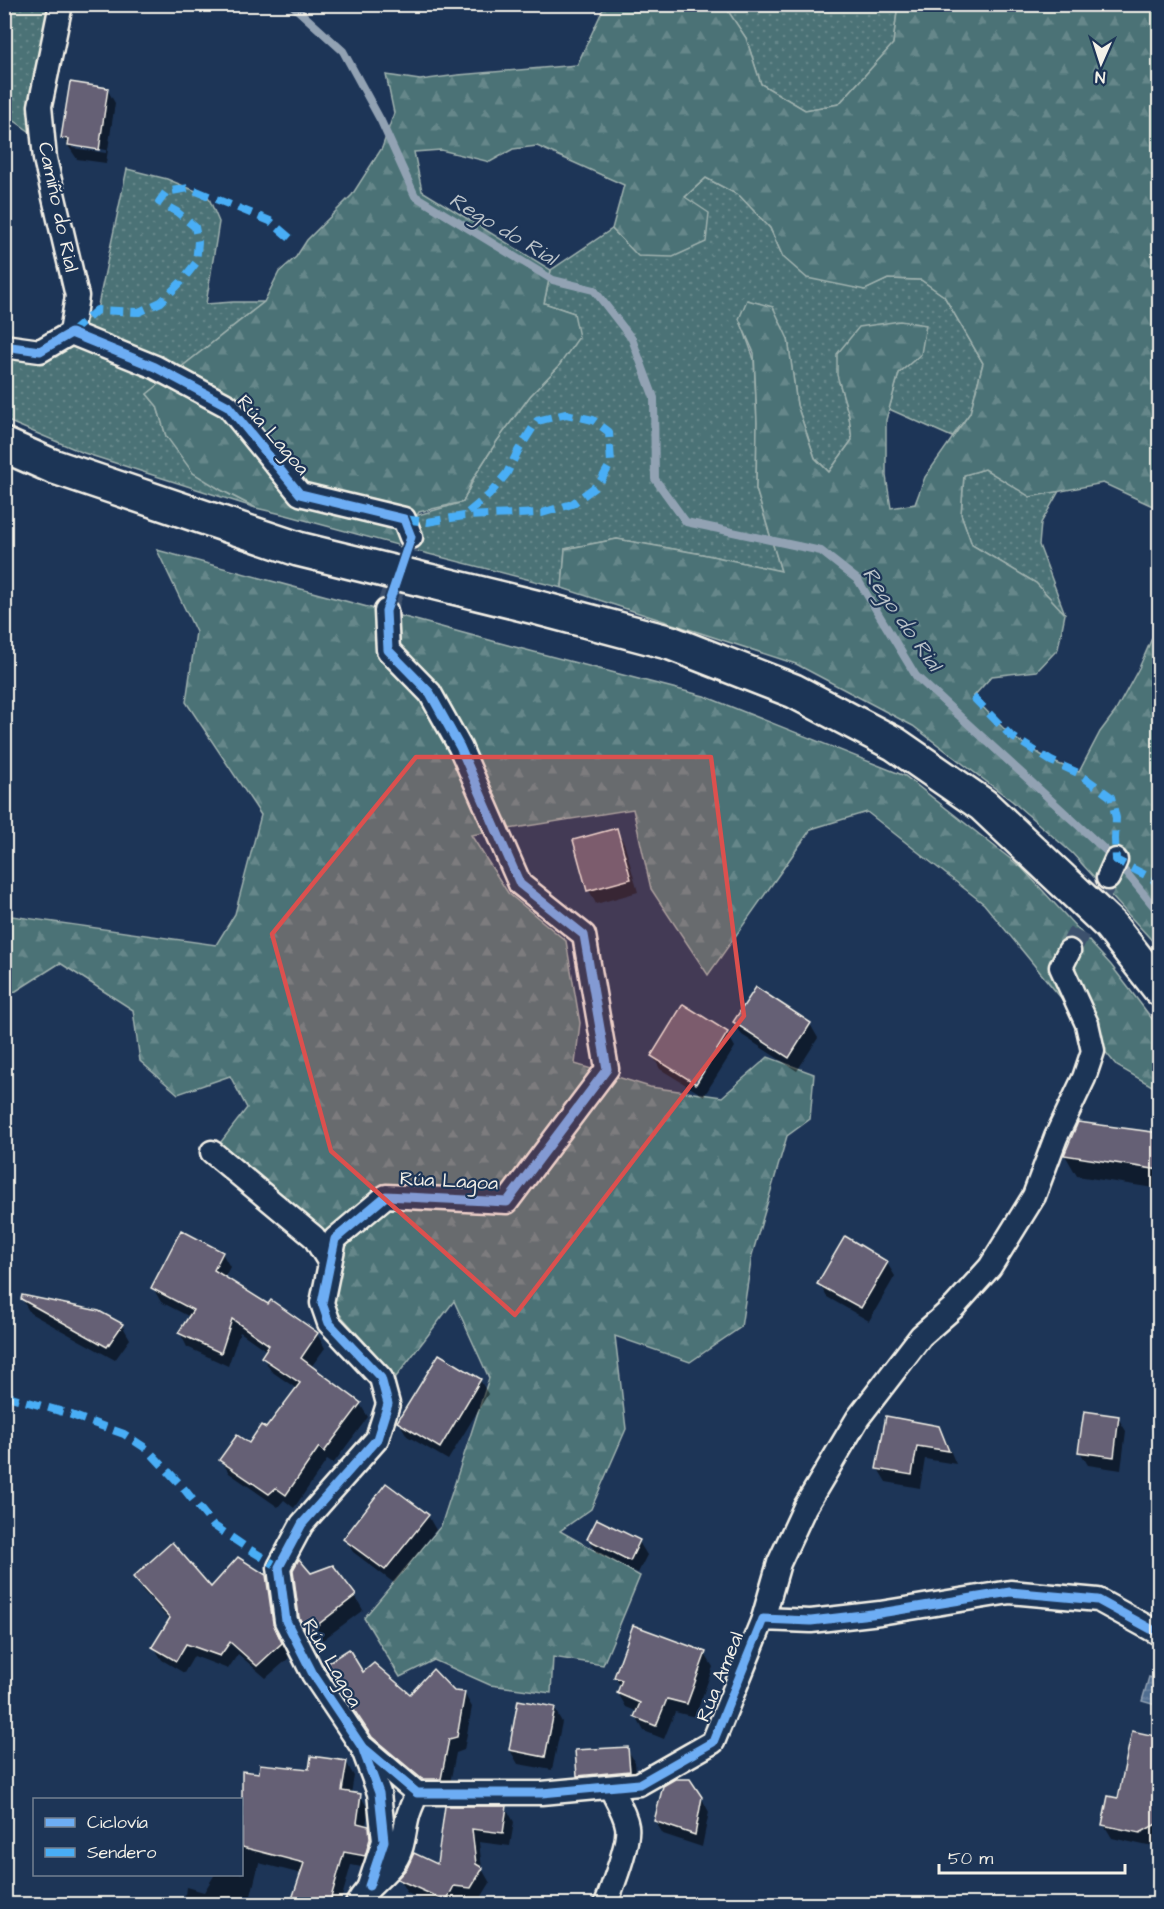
<svg xmlns="http://www.w3.org/2000/svg" width="1164" height="1909" font-family="'Architects Daughter',sans-serif">
  <defs>
    <pattern id="grass-dots" width="8" height="8" patternUnits="userSpaceOnUse" patternTransform="scale(1.5)"><rect width="8" height="8" fill="#4b7276"/><path d="M2 2h.1M6 6h.1" fill="none" stroke="#66878a" stroke-width="1.8" stroke-linecap="round"/></pattern>
    <pattern id="forest-firs" width="22" height="20" patternUnits="userSpaceOnUse" patternTransform="scale(1.5)"><rect width="22" height="20" fill="#4b7276"/><path d="M5 1l3.5 6h-7zM16 11l3.5 6h-7z" fill="#66878a"/></pattern>
    <pattern id="water-rules" width="6" height="5" patternUnits="userSpaceOnUse" patternTransform="scale(1.5)"><rect width="6" height="5" fill="#506d90"/><path d="M0 2.5h6" fill="none" stroke="#6a82a0"/></pattern>
  </defs>
  <rect width="100%" height="100%" fill="#1d3557"/>
  <filter id="ink" filterUnits="userSpaceOnUse"><feTurbulence type="fractalNoise" baseFrequency=".0167" numOctaves="2"/><feDisplacementMap in="SourceGraphic" scale="12" xChannelSelector="R" yChannelSelector="G"/><feConvolveMatrix kernelMatrix="1 2 1 2 8 2 1 2 1" color-interpolation-filters="sRGB"/></filter>
  <g filter="url(#ink)">
    <!-- grass -->
    <g fill="url(#grass-dots)" stroke="#a0b2af" stroke-width="1.5">
      <path d="M5,5H49L59,11L43,141L5,114Z"/>
      <path d="M726,5H902L897,12L893,44L839,104L805,110L761,84L746,38L728,11Z"/>
      <path d="M127,169L167,179L208,196L219,222L206,304L233,302H264L147,394L157,406L166,436L221,490L256,508L84,453L5,420V346L71,333L97,310Z"/>
      <path d="M706,178L740,196L770,228L783,257L864,290L888,279L921,280L944,296L983,363L970,413L952,437L889,409L899,373L921,354L839,382L849,416L852,440L829,472L815,458L797,405L788,339L740,319L754,359L757,422L756,489L781,571L702,554L617,539L565,549L562,588L397,546L404,519L463,502L476,474L497,441L530,396L558,367L574,313L544,303L551,270L612,229L639,256L685,197Z"/>
      <path d="M985,469L1030,496L1059,491L1041,523L1039,545L1065,614L1036,583L972,545L961,514L964,475Z"/>
    </g>
    <!-- forest -->
    <g fill="url(#forest-firs)" stroke="#a0b2af" stroke-width="1.5">
      <path d="M605,5H726L728,11L746,38L761,84L805,110L839,104L893,44L897,12L901,5H1159V509L1103,483L1030,497L985,469L964,475L961,514L972,545L1036,583L1065,614L1058,649L1037,671L992,676L973,697L1011,736L1051,761L1079,772L1100,732L1115,712L1139,668L1159,622V948L1072,853L1012,801L913,726L796,664L562,588L565,549L617,539L702,554L781,571L756,489L757,422L754,353L739,319L747,300L773,307L788,339L797,405L815,458L829,472L852,440L849,416L837,375V354L859,327L900,321L926,325L921,354L899,373L886,420V476L891,508L915,504L925,477L970,413L983,363L944,296L921,280L888,279L865,290L807,278L783,257L770,228L740,196L706,178L685,197L709,213L706,242L673,257L638,256L612,229L624,185L537,146L513,149L490,162L441,150L414,152L422,191L551,270L544,303L574,313L579,337L558,367L530,396L497,441L472,480L463,502L419,512L397,545L286,515L256,508L221,490L193,473L166,436L157,406L147,394L264,302L279,272L296,257L307,240L352,195L382,148L394,113L386,75L420,80L458,75L577,65Z"/>
      <path d="M157,550L515,647L704,696L905,776L1022,868L1111,965L1156,1024L1159,1031V1090L1117,1066L984,904L867,812L811,829L708,975L651,889L633,809L471,835L508,893L566,941L580,1023L575,1064L650,1087L722,1097L768,1057L814,1074L810,1119L787,1136L752,1255L741,1327L690,1362L615,1336L626,1429L591,1509L560,1531L640,1576L603,1665L553,1657L551,1693L490,1685L434,1660L400,1677L364,1618L441,1526L489,1378L454,1301L396,1377L335,1309V1239L217,1147L247,1108L230,1076L178,1094L140,1061L133,1010L60,963L16,991L5,996V915L216,945L235,914L261,815L186,702L196,632Z"/>
    </g>
    <!-- water -->
    <path fill="url(#water-rules)" stroke="#92a2b3" stroke-width="1.5" d="M1149,1677L1159,1680V1706L1142,1701Z"/>
    <!-- shadow -->
    <g fill="#0007" fill-rule="evenodd">
      <path d="M107,89L115,103L106,163L77,159L63,138ZM72,144L106,150V153L72,148Z"/>
      <path d="M616,830L624,843L638,892L596,904L589,890Z"/>
      <path d="M756,989L810,1024L818,1038L797,1071L742,1035L734,1022Z"/>
      <path d="M727,1033L735,1047L704,1096L660,1069L653,1056Z"/>
      <path d="M1079,1123L1160,1135V1189L1077,1176L1065,1155Z"/>
      <path d="M222,1253L230,1267L224,1278L317,1334L325,1348L311,1367L360,1404L368,1417L333,1464L327,1460L294,1508L284,1500L278,1507L229,1473L221,1460L249,1445L266,1430L297,1389L271,1371L263,1357L267,1351L240,1332L228,1366L187,1347L180,1333L190,1317L161,1302L153,1288Z"/>
      <path d="M887,1263L895,1276L869,1321L827,1297L819,1284Z"/>
      <path d="M22,1299L122,1325L130,1339L115,1360L30,1313Z"/>
      <path d="M480,1380L488,1394L448,1460L407,1436L399,1422Z"/>
      <path d="M1118,1418L1126,1431L1121,1470L1088,1465L1080,1452Z"/>
      <path d="M938,1427L946,1441L956,1464L925,1459L920,1488L886,1482L878,1469Z"/>
      <path d="M386,1485L428,1516L436,1530L394,1583L353,1552L345,1539Z"/>
      <path d="M589,1539L639,1542L647,1555L638,1573L596,1552Z"/>
      <path d="M332,1567L355,1596L363,1610L316,1645L308,1632L311,1575Z"/>
      <path d="M265,1576L273,1590L280,1638L289,1658L266,1678L238,1654L228,1669L194,1656L184,1673L162,1660L154,1647L170,1621L143,1591L135,1577L211,1589Z"/>
      <path d="M705,1654L713,1667L695,1717L675,1712L664,1739L644,1731L636,1717L638,1712L626,1707L618,1693L621,1687L615,1677Z"/>
      <path d="M362,1674L410,1696L453,1692L464,1693L472,1707L464,1750L456,1753L448,1793H431L381,1751L334,1679Z"/>
      <path d="M554,1708L562,1722L552,1770L518,1764L510,1750Z"/>
      <path d="M1160,1739V1840L1148,1846L1112,1838L1104,1825Z"/>
      <path d="M627,1749L635,1762L637,1785L586,1789L578,1776Z"/>
      <path d="M346,1762L354,1776L351,1794L360,1795L368,1809L366,1827H368L376,1841L372,1869L351,1865L340,1904H303L302,1874L259,1863L249,1904H184L186,1887L204,1892L215,1874H242V1817L252,1773L310,1770Z"/>
      <path d="M701,1797L709,1812L702,1847L663,1834L655,1821Z"/>
      <path d="M446,1808H506L514,1822L510,1846L479,1842L482,1869L490,1883L479,1901L461,1900L459,1904H433L407,1893L399,1879L439,1866Z"/>
    </g>
    <g fill="none" stroke-linecap="round" stroke-linejoin="round">
      <!-- stream -->
      <path stroke="#92a2b3" stroke-width="8" d="M291,4L343,51L381,121L415,196L553,280L594,290L632,339L654,398L655,479L686,522L821,551L858,580L916,676L1116,860L1160,914"/>
    </g>
    <!-- building -->
    <g fill="#656074" stroke="#f4f1e8" stroke-width="1.5">
      <path d="M70,82L108,88L99,150L68,145L69,139L61,138Z"/>
      <path d="M617,828L631,879L587,891L573,840Z"/>
      <path d="M756,987L811,1023L789,1058L733,1022Z"/>
      <path d="M683,1004L728,1032L696,1084L651,1056Z"/>
      <path d="M1078,1122L1160,1133V1170L1064,1155Z"/>
      <path d="M181,1230L223,1252L214,1270L268,1304L271,1300L318,1333L301,1358L361,1403L324,1452L319,1447L286,1495L276,1488L269,1494L219,1460L237,1435L249,1443L261,1425L266,1428L300,1383L261,1357L269,1345L232,1319L221,1353L178,1333L193,1310L151,1288Z"/>
      <path d="M845,1236L888,1262L861,1308L817,1284Z"/>
      <path d="M22,1295L99,1311L123,1324L107,1347L21,1299Z"/>
      <path d="M439,1354L481,1379L440,1448L397,1422Z"/>
      <path d="M1084,1411L1119,1416L1114,1457L1078,1452Z"/>
      <path d="M886,1416L939,1426L949,1451L917,1446L912,1475L876,1469Z"/>
      <path d="M386,1483L429,1515L385,1570L343,1539Z"/>
      <path d="M597,1519L640,1540L630,1561L587,1539Z"/>
      <path d="M172,1542L211,1587L238,1557L266,1575L273,1623L282,1643L257,1666L230,1642L220,1656L186,1644L176,1661L152,1647L170,1618L133,1577Z"/>
      <path d="M299,1559L311,1573L333,1565L356,1595L307,1633L299,1617L293,1570Z"/>
      <path d="M633,1625L706,1652L687,1704L667,1699L656,1726L634,1717L640,1703L617,1693L622,1680L614,1677Z"/>
      <path d="M349,1649L363,1672L374,1663L410,1694L433,1669L454,1691L465,1692L457,1737L449,1739L441,1779H422L372,1737L324,1665Z"/>
      <path d="M518,1700L555,1707L545,1757L509,1750Z"/>
      <path d="M1132,1731L1160,1737V1822L1140,1833L1102,1825L1108,1796L1118,1798Z"/>
      <path d="M628,1747L630,1771L577,1776L575,1750Z"/>
      <path d="M311,1756L347,1761L342,1791L361,1794L357,1823L369,1826L370,1839L365,1856L344,1852L330,1901L324,1899L323,1905H290L304,1863L242,1847V1771L259,1773L260,1764L309,1769Z"/>
      <path d="M675,1779H690L702,1797L695,1835L654,1821L663,1786Z"/>
      <path d="M445,1806H507L503,1833L472,1829L476,1864L483,1868L471,1888L454,1886L446,1901L397,1879L407,1868L414,1853L437,1864Z"/>
    </g>
    <g fill="none" stroke-linecap="round" stroke-linejoin="round">
      <!-- minor-tunnel -->
      <g stroke="#3d516d" stroke-width="22" stroke-dasharray="22 11" stroke-linecap="butt">
        <path d="M386,611L411,537"/>
        <path d="M1069,951L1108,878"/>
      </g>
      <defs>
        <g id="minor">
          <path d="M61,4L40,106L45,159L77,296L71,333"/>
          <path d="M4,346L40,351L71,333L155,367L228,406L300,494L404,519L411,537"/>
          <path d="M1108,878L1116,860"/>
          <path d="M212,1152L314,1237L330,1263"/>
          <path d="M763,1619L779,1563L805,1507L858,1418L921,1336L954,1307L990,1267L1034,1196L1056,1137L1084,1078L1093,1051L1087,1024L1061,967L1069,951"/>
          <path d="M364,1748L417,1793H542L639,1784L713,1742L763,1619L811,1621L880,1613L1010,1592L1098,1600L1160,1634"/>
          <path d="M369,1886L384,1841L379,1793L362,1747L313,1674L286,1621L279,1567L302,1524L377,1439L388,1404L381,1378L329,1323L322,1303L335,1239L386,1196L507,1202L607,1069L584,935L520,884L460,747L430,693L388,650L386,611"/>
          <path d="M357,1904C366,1886 383,1878 395,1861C404,1848 404,1830 408,1816C410,1808 414,1801 417,1793"/>
          <path d="M606,1904C612,1887 630,1843 627,1826C625,1813 616,1799 610,1787"/>
        </g>
        <path id="primary" d="M4,445L52,466L298,549L535,607L671,643L794,691L895,744L983,805L1110,925L1160,989"/>
      </defs>
      <!-- minor casing -->
      <use href="#minor" stroke="#f4f1e8" stroke-width="27"/>
      <!-- primary casing -->
      <use href="#primary" stroke="#f4f1e8" stroke-width="38"/>
      <!-- minor -->
      <use href="#minor" stroke="#1d3557" stroke-width="22"/>
      <!-- primary -->
      <use href="#primary" stroke="#1d3557" stroke-width="33"/>
      <!-- quiet -->
      <g stroke="#49aef6" stroke-width="8" stroke-dasharray="15 8" stroke-linecap="butt">
        <path d="M71,333L97,310L139,312L161,302L181,282L196,263L198,242L195,227L177,212L159,202L166,192L189,188L270,221L291,239"/>
        <path d="M404,519L427,522L464,516L542,513L572,504L599,484L611,463L609,432L593,420L566,414L537,421L518,451L507,473L489,495L464,516"/>
        <path d="M973,697L1011,736L1051,761L1078,773L1111,797L1116,818L1115,839L1116,860L1153,879L1160,888"/>
        <path d="M4,1395L63,1412L124,1434L147,1449L181,1485L213,1525L247,1548L279,1567"/>
      </g>
      <defs>
        <g id="cycleway">
          <path d="M4,346L40,351L71,333L155,367L228,406L300,494L404,519L411,537L386,611L388,650L430,693L460,747L520,884L584,935L607,1069L507,1202L386,1196L335,1239L322,1303L329,1323L381,1378L388,1404L377,1439L302,1524L279,1567L286,1621L313,1674L362,1747L379,1793L384,1841L369,1886"/>
          <path d="M365,1749L417,1793H542L639,1784L713,1742L763,1619L811,1621L880,1613L1010,1592L1098,1600L1160,1634"/>
        </g>
      </defs>
      <!-- cycleway casing -->
      <use href="#cycleway" stroke="#1d3557" stroke-width="13"/>
      <!-- cycleway -->
      <use href="#cycleway" stroke="#6dadf4" stroke-width="9"/>
    </g>
  </g>
  <!-- marked area -->
  <path fill="#dc504e" fill-opacity="0.2" stroke="#dc504e" stroke-width="4.5" stroke-linejoin="round" d="M416,757H711L744,1016L515,1315L331,1151L272,934Z"/>
  <g text-anchor="middle" dominant-baseline="central" stroke-width="4.5" stroke-linejoin="round" paint-order="stroke">
    <!-- street labels -->
    <g font-size="20" fill="#f4f1e8" stroke="#1d3557">
      <text transform="translate(58 207) rotate(78)">Camiño do Rial</text>
      <text transform="translate(273 435) rotate(49)">Rúa Lagoa</text>
      <text transform="translate(449 1181) rotate(3)">Rúa Lagoa</text>
      <text transform="translate(332 1663) rotate(60)">Rúa Lagoa</text>
      <text transform="translate(720 1677) rotate(-68)">Rúa Ameal</text>
    </g>
    <!-- water labels -->
    <g font-size="21" font-style="italic" fill="#bbc3c9" stroke="#1d3557">
      <text transform="translate(503 229) rotate(31)">Rego do Rial</text>
      <text transform="translate(902 619) rotate(55)">Rego do Rial</text>
    </g>
  </g>
  <!-- margin -->
  <rect width="1164" height="1909" fill="none" stroke="#1d3557" stroke-width="24"/>
  <rect x="12" y="12" width="1140" height="1885" fill="none" stroke="#f4f1e8" stroke-width="2" filter="url(#ink)"/>
  <!-- legend -->
  <rect x="33" y="1798" width="210" height="78" fill="#1d3557" stroke="#738091" stroke-width="1.5"/>
  <rect x="45" y="1818" width="30" height="9" fill="#6dadf4" stroke="#738091" stroke-width="1.5"/>
  <text x="87" y="1828" font-size="18" fill="#f4f1e8">Ciclovía</text>
  <rect x="45" y="1848" width="30" height="9" fill="#49aef6" stroke="#738091" stroke-width="1.5"/>
  <text x="87" y="1858" font-size="18" fill="#f4f1e8">Sendero</text>
  <!-- north arrow -->
  <g transform="translate(1101 63) rotate(183)" stroke="#1d3557" stroke-width="4.5" paint-order="stroke">
  <path d="M0-4.5L10 22L0 15L-10 22Z" fill="#f4f1e8"/>
  <text y="-9" font-size="16" font-weight="bold" text-anchor="middle" fill="#f4f1e8">N</text>
  </g>
  <!-- scale -->
  <path d="M939 1864v9h186v-9" fill="none" stroke="#f4f1e8" stroke-width="3"/>
  <text x="948" y="1864" font-size="18" fill="#f4f1e8" stroke="#1d3557" stroke-width="4.5" paint-order="stroke">50 m</text>
</svg>
